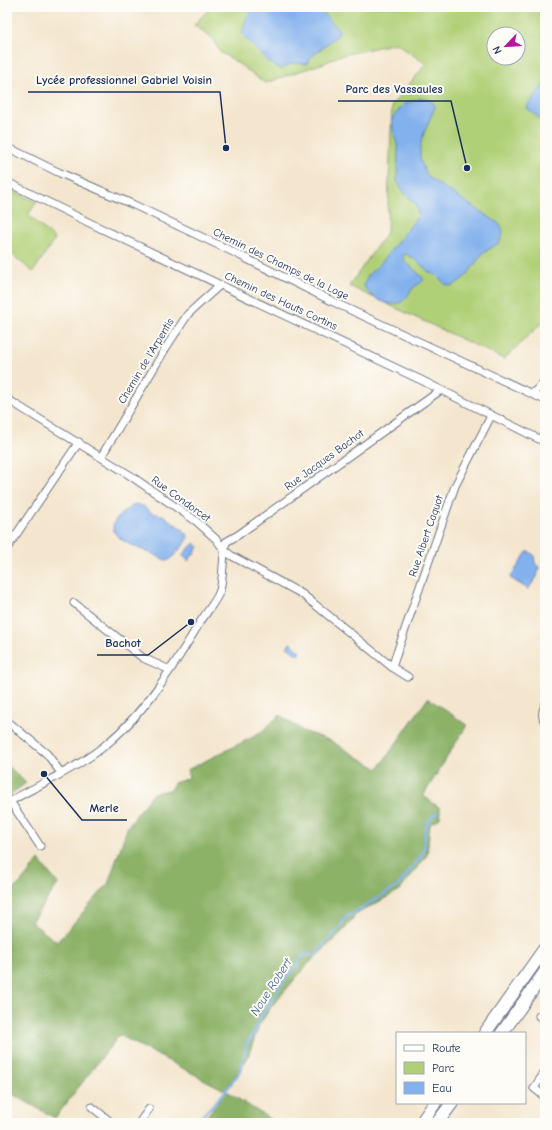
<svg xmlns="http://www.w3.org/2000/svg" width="552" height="1130" font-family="'Comic Neue',sans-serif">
  <rect width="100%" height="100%" fill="#fdfcf7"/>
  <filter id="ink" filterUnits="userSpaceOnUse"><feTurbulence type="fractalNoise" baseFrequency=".025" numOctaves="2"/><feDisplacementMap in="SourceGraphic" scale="8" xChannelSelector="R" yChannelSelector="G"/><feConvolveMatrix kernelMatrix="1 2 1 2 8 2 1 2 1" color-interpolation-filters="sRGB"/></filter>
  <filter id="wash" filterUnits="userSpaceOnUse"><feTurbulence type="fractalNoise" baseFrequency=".012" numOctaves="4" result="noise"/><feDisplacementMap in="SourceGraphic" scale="16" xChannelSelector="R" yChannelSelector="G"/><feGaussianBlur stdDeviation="0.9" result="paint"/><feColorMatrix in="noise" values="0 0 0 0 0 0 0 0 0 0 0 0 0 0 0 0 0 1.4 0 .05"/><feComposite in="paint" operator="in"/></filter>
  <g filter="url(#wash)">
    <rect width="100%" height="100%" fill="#f4e6ce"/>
    <!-- green -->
    <g fill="#b0d077" stroke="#66806a" fill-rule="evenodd">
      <path d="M211,7H545V320L504,359L349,286L387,232L392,105L426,64L396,43L338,56L327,62L265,83L232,59L221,53L211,37L194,25ZM494,34H518V58H494Z"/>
      <path d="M7,188L37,202L28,215L55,239L33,272L7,250Z"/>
    </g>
    <!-- forest -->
    <g fill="#8cb268" stroke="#547063">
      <path d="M428,698L467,725L423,796L440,808V818L430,824L427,855L400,890L355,915L345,929L307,965L271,1007L259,1025L248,1057L226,1091L276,1123H202L226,1091L119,1035L55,1118L7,1091V896L22,881L39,860L58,884L31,922L57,942L108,884L128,826L153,793L170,790L174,783L189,778L187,770L259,734L280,715L303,731L329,740L378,769Z"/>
      <path d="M7,765L26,783L7,797Z"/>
    </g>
    <!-- water -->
    <g fill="#82b1ed" stroke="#4e70a6">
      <path d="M255,7H318L339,30L338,35L310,58L307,64L293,63L281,69L267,61L242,34L246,19Z"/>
      <path d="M545,83V123L527,108L528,105Z"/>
      <path d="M421,98L427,99L434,103L435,107C430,120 418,142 420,156C420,163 425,170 428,177L498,223L502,228L503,234L499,243L483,253L467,275L460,281L452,286L445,284L436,275L429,272L416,260L406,254L403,255L404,260L424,279C421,284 416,285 412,289C409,292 408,297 404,300C393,310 370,299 364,286L368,275L382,262L418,216L416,204L405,194L397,181L398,149L393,129L392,118L404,104Z"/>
      <path d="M135,504L143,506L152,513L163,515L187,533L188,538L187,541L170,560H165C159,557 152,553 145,551C131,545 99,534 120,515C125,511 130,507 135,504Z"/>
      <path d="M194,543L199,547L188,561L182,555Z"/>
      <path d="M527,552H530L534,555L535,563L539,567L537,577L528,589L510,578Z"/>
      <path d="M290,643L301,651L298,655L287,647Z"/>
    </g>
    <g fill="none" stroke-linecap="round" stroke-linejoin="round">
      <!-- stream -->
      <path stroke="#82b1ed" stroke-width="2.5" d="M198,1123L203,1115L223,1094L237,1076L241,1069L247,1043L256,1030L260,1018L284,981L296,967L299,960L305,954L314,956L316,955L325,943L339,928L345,918L398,886L422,855C429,840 418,825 437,813"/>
    </g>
  </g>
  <g filter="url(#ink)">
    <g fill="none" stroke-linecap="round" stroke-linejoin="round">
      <defs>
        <g id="minor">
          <path d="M7,147L60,173L132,204L229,250L344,307L545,400"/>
          <path d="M7,182L98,227L421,380L545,442"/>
          <path d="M533,394L535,391L545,382"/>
          <path d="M7,399L128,474L196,521L217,540L224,550L232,556L302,594L392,667L408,677"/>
          <path d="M101,457L167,346L188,314L220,285"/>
          <path d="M7,548L79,442"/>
          <path d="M74,603L143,658L170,670"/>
          <path d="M392,667L455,486L491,416"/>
          <path d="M545,705C542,711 541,716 545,722"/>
          <path d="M7,721L47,754L61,773"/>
          <path d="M10,801L40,846"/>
          <path d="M7,803C41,783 79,768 109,742C145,712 175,664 199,624C205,614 214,604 219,593C224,581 222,556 226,542L238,535L441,390"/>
          <path d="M539,1016L545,1020"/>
          <path d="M545,1072L534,1088L545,1097"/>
          <path d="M92,1107L112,1123"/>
          <path d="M139,1123L149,1109"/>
        </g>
        <g id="trunk">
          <path d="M485,1033L545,948"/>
          <path d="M502,1033L545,972"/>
          <path d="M421,1123L435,1103"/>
          <path d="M437,1123L452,1103"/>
        </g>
      </defs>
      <!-- minor casing -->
      <use href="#minor" stroke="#676f85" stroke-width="9"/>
      <!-- trunk casing -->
      <use href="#trunk" stroke="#676f85" stroke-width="14"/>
      <!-- minor -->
      <use href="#minor" stroke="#fff" stroke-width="7"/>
      <!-- trunk -->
      <use href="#trunk" stroke="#fff" stroke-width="12"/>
    </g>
  </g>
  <g text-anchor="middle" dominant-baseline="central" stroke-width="4" stroke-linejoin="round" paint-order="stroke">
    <!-- street labels -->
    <g font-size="11" fill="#1b2f5e" stroke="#fdfcf7">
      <text transform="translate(281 264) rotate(26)">Chemin des Champs de la Loge</text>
      <text transform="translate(281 301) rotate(25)">Chemin des Hauts Cortins</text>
      <text transform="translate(146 361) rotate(-59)">Chemin de l'Arpentis</text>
      <text transform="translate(324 460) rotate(-36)">Rue Jacques Bachot</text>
      <text transform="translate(181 499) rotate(36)">Rue Condorcet</text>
      <text transform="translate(426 536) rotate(-71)">Rue Albert Caquot</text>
    </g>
    <!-- water labels -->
    <g font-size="12" font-style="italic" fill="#3f5c90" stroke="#fdfcf7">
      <text transform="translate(271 987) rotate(-57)">Noue Robert</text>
    </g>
  </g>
  <!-- callouts -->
  <path fill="none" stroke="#1b2f5e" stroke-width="1.5" d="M226 148L220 92H28M467 168L451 101H338M191 622L148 655H97M44 774L82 820H127"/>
  <g fill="#1b2f5e" stroke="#fdfcf7" stroke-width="1.5">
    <circle cx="226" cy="148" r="4"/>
    <circle cx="467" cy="168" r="4"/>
    <circle cx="191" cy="622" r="4"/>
    <circle cx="44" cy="774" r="4"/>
  </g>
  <g font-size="12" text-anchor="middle" font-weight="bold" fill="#1b2f5e" stroke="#fdfcf7" stroke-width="4" stroke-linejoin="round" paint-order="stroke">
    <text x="124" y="84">Lycée professionnel Gabriel Voisin</text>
    <text x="394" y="93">Parc des Vassaules</text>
    <text x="123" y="647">Bachot</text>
    <text x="104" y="812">Merle</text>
  </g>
  <!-- margin -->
  <rect width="552" height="1130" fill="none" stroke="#fdfcf7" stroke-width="24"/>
  <!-- legend -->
  <rect x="396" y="1032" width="130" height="72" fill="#fdfcf7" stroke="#a3aaba"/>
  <rect x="404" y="1045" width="20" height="6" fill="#ffffff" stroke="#a3aaba"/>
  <text x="432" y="1052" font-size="12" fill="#1b2f5e">Route</text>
  <rect x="404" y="1062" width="20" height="12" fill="#b0d077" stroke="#a3aaba"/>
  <text x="432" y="1072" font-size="12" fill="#1b2f5e">Parc</text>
  <rect x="404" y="1082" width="20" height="12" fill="#82b1ed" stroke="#a3aaba"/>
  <text x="432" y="1092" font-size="12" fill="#1b2f5e">Eau</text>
  <!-- north arrow -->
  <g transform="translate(506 46) rotate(245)"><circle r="19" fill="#fdfcf7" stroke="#a3aaba"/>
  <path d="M0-3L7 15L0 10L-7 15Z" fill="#b5179e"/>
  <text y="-6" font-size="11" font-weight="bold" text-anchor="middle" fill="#1b2f5e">N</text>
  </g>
</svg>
